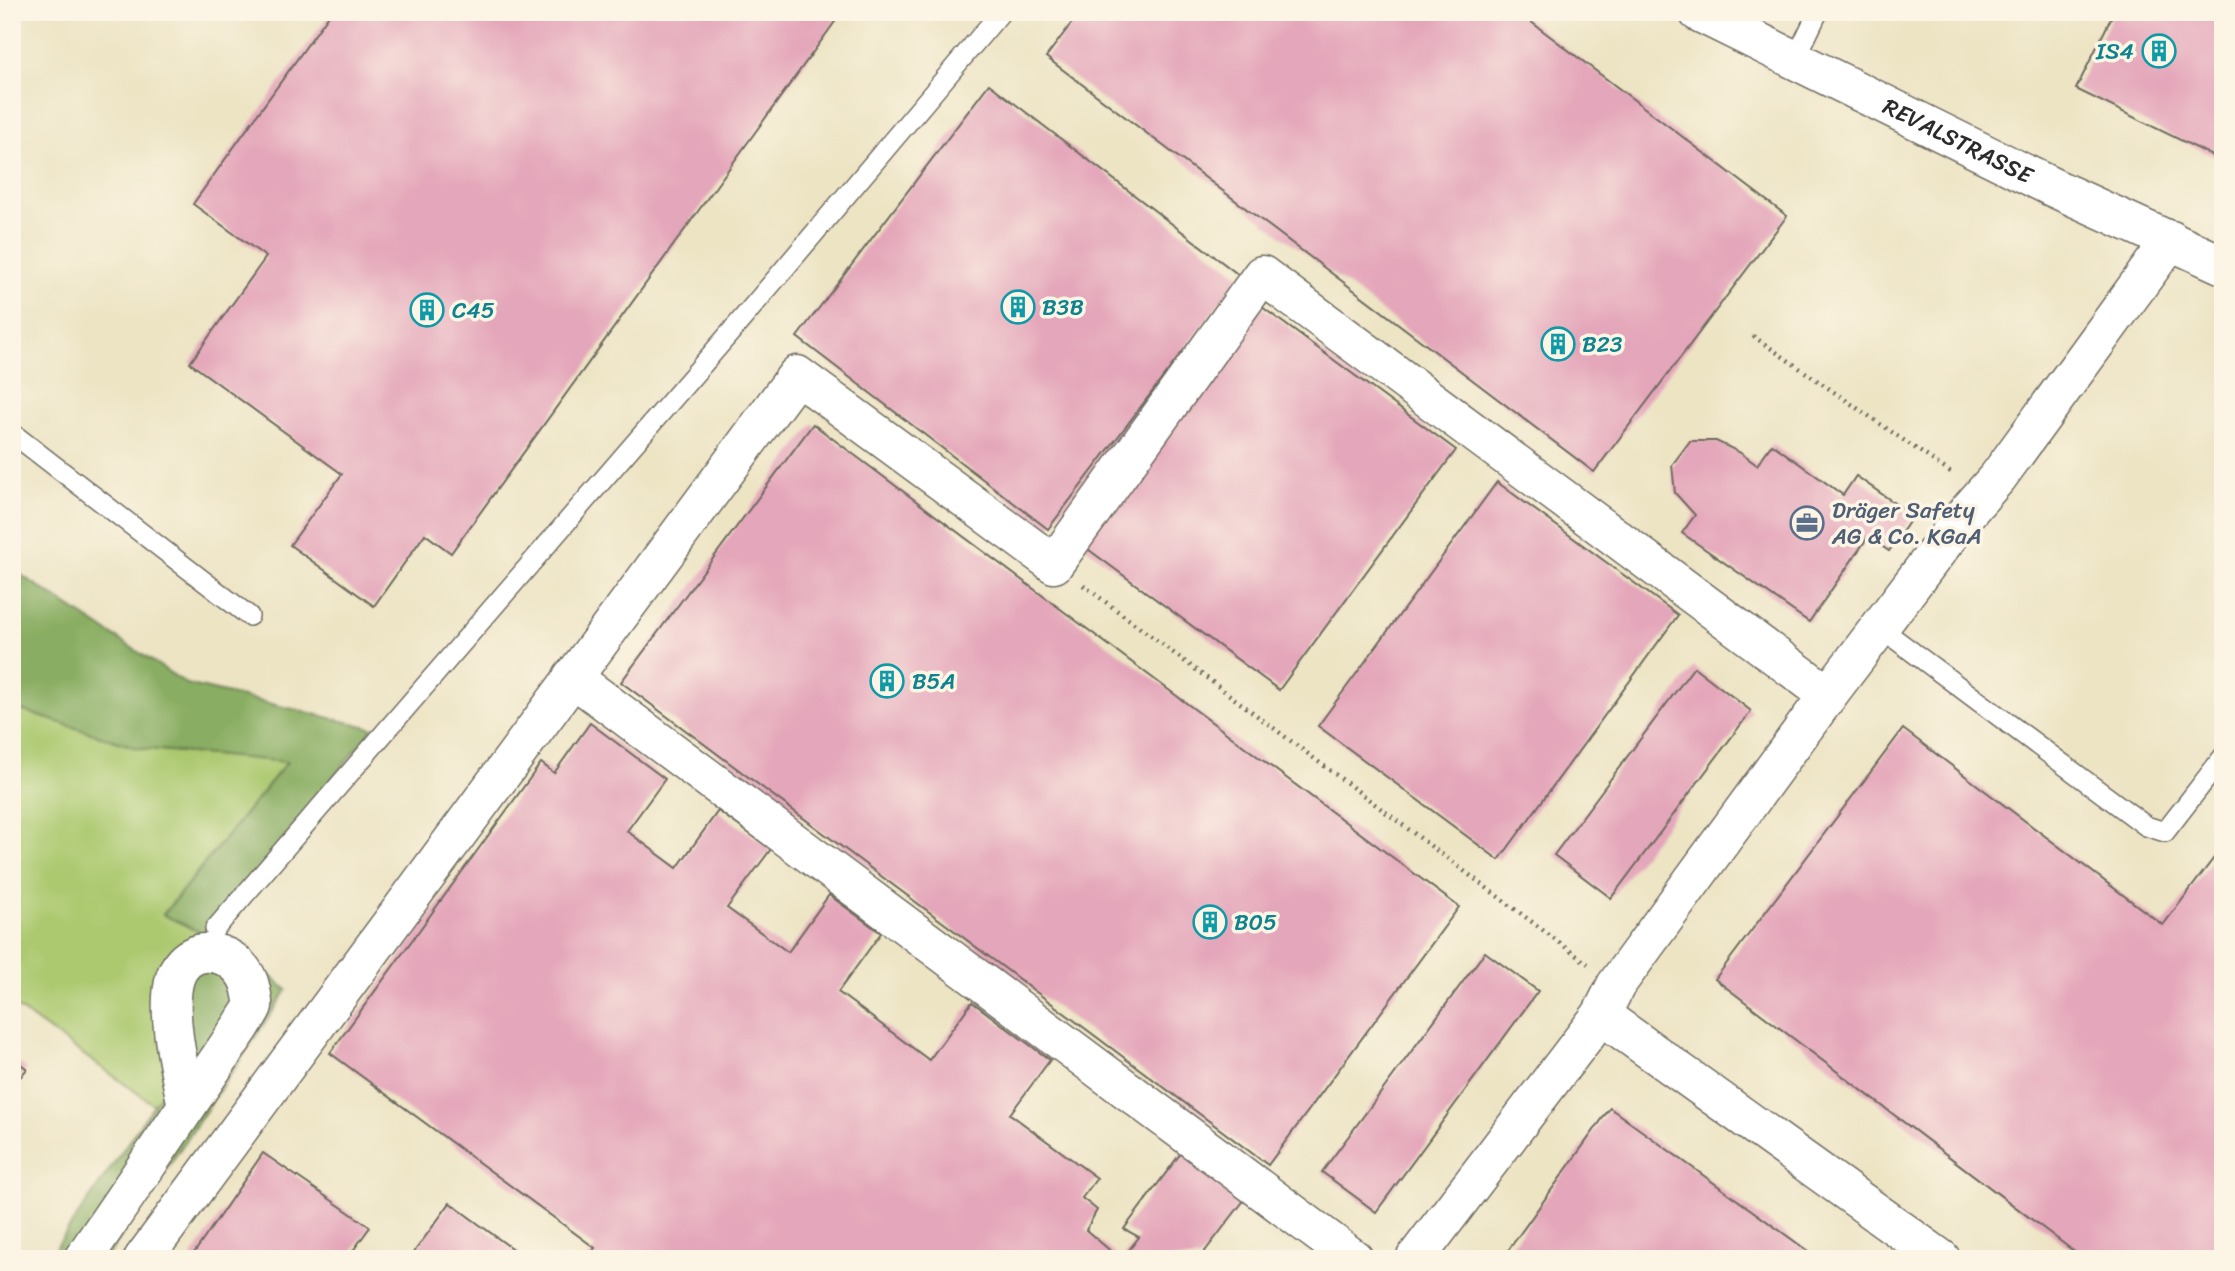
<svg xmlns="http://www.w3.org/2000/svg" width="2235" height="1271" font-family="Sriracha,sans-serif">
  <rect width="100%" height="100%" fill="#fcf5e5"/>
  <filter id="ink" filterUnits="userSpaceOnUse"><feTurbulence type="fractalNoise" baseFrequency=".0143" numOctaves="2"/><feDisplacementMap in="SourceGraphic" scale="14" xChannelSelector="R" yChannelSelector="G"/><feConvolveMatrix kernelMatrix="1 2 1 2 8 2 1 2 1" color-interpolation-filters="sRGB"/></filter>
  <filter id="wash" filterUnits="userSpaceOnUse"><feTurbulence type="fractalNoise" baseFrequency=".00686" numOctaves="4" result="noise"/><feDisplacementMap in="SourceGraphic" scale="28" xChannelSelector="R" yChannelSelector="G"/><feGaussianBlur stdDeviation="1.57" result="paint"/><feColorMatrix in="noise" values="0 0 0 0 0 0 0 0 0 0 0 0 0 0 0 0 0 1.4 0 .05"/><feComposite in="paint" operator="in"/></filter>
  <g filter="url(#wash)">
    <rect width="100%" height="100%" fill="#ede4c4"/>
    <!-- green -->
    <path fill="#acc970" stroke="#6c7a4e" stroke-width="2" d="M12,707L137,748L288,761L163,914L198,931L160,1109L12,1004Z"/>
    <!-- forest -->
    <path fill="#89ad62" stroke="#5a6c46" stroke-width="2" d="M12,569L187,684L373,728L214,929L287,990L106,1259H48L164,1090V987L193,948L198,931L163,915L287,762L137,748L12,707Z"/>
    <g id="blocks">
      <!-- building -->
      <g fill="#e4a6ba">
        <path d="M331,12H842L451,553L425,534L374,606L290,545L342,474L190,363L266,257L193,204Z"/>
        <path d="M1080,12H1518L1787,216L1594,472L1046,57Z"/>
        <path d="M2114,12H2223V161L2076,89Z"/>
        <path d="M989,84L1240,276L1048,529L797,337Z"/>
        <path d="M1258,304L1456,450L1279,690L1081,544Z"/>
        <path d="M813,424L1459,907L1268,1165L621,682Z"/>
        <path d="M1690,441H1716L1739,452L1757,465L1772,444L1843,495L1856,476L1913,516L1889,551L1868,537L1809,622L1682,533L1695,515L1675,493L1672,465Z"/>
        <path d="M1497,482L1678,615L1499,860L1318,726Z"/>
        <path d="M1694,667L1751,711L1611,898L1554,855Z"/>
        <path d="M590,723L665,779L627,831L677,868L718,811L771,849L727,908L788,952L829,895L881,933L838,992L929,1060L972,1002L1050,1060L1010,1114L1097,1178L1082,1198L1097,1210L1086,1230L1120,1259H587L595,1248L330,1053L541,763L554,773Z"/>
        <path d="M1903,729L2163,925L2223,846V1259H2084L1715,979Z"/>
        <path d="M1485,952L1538,991L1376,1212L1322,1172Z"/>
        <path d="M12,1057L27,1069L12,1087Z"/>
        <path d="M1610,1108L1819,1259H1502Z"/>
        <path d="M263,1153L370,1227L347,1259H190Z"/>
        <path d="M1181,1153L1245,1199L1199,1259H1122L1139,1237L1124,1229Z"/>
        <path d="M450,1203L526,1259H409Z"/>
      </g>
    </g>
  </g>
  <g filter="url(#ink)">
    <use href="#blocks" fill-opacity="0" stroke="#6f6c61" stroke-width="2"/>
    <g fill="none" stroke-linecap="round" stroke-linejoin="round">
      <defs>
        <g id="service">
          <path d="M1795,60L1818,12"/>
          <path d="M12,433L249,616"/>
          <path d="M1879,627L2146,826L2165,832L2223,757"/>
          <path d="M215,929L742,319L1001,12"/>
        </g>
        <g id="minor">
          <path id="s1" d="M1698,12L2052,187L2223,265"/>
          <path d="M572,677L1354,1259"/>
          <path d="M1601,1015L1941,1259"/>
          <path d="M83,1259L242,1025C245,1019 251,1012 253,1006C254,1002 252,995 251,990C244,951 189,936 175,978C165,1012 180,1072 187,1106"/>
          <path d="M143,1259L797,375L1054,564L1262,275L1828,695"/>
          <path d="M1415,1259L1601,1015L1616,985L1828,695L1963,517L1998,477L2171,240"/>
        </g>
      </defs>
      <!-- service casing -->
      <use href="#service" stroke="#6f6c61" stroke-width="22"/>
      <!-- minor casing -->
      <use href="#minor" stroke="#6f6c61" stroke-width="41"/>
      <!-- path -->
      <g stroke="#6f6c61" stroke-width="4.5" stroke-dasharray="2 5" stroke-linecap="butt">
        <path d="M1753,336L1954,475"/>
        <path d="M1083,585L1588,964"/>
      </g>
      <!-- service -->
      <use href="#service" stroke="#fff" stroke-width="19"/>
      <!-- minor -->
      <use href="#minor" stroke="#fff" stroke-width="38"/>
    </g>
  </g>
  <!-- icons -->
  <defs>
    <symbol id="building-ring" viewBox="-11 -11 22 22"><circle r="9.5" fill="#fcf5e5" stroke="#0f9aa8" stroke-width="1.5"/><path d="M-4-6H4V6H1V3H-1V6H-4ZM-2.5-4.3h1.7v1.8h-1.7ZM.8-4.3h1.7v1.8H.8ZM-2.5-1h1.7V.8h-1.7ZM.8-1h1.7V.8H.8Z" fill="#0f9aa8"/></symbol>
    <symbol id="office-ring" viewBox="-11 -11 22 22"><circle r="9.5" fill="#fcf5e5" stroke="#5c6f8a" stroke-width="1.5"/><path d="M-6-3h4V-5.5h4V-3h4V5H-6ZM-1-4.5V-3h2v-1.5ZM-6 0V1H6V0Z" fill="#5c6f8a"/></symbol>
  </defs>
  <g fill-rule="evenodd">
    <use href="#building-ring" x="2140" y="32" width="38" height="38"/>
    <use href="#building-ring" x="999" y="288" width="38" height="38"/>
    <use href="#building-ring" x="408" y="291" width="38" height="38"/>
    <use href="#building-ring" x="1539" y="325" width="38" height="38"/>
    <use href="#office-ring" x="1788" y="504" width="38" height="38"/>
    <use href="#building-ring" x="868" y="662" width="38" height="38"/>
    <use href="#building-ring" x="1191" y="903" width="38" height="38"/>
  </g>
  <g text-anchor="middle" dominant-baseline="central" stroke-width="7" stroke-linejoin="round" paint-order="stroke">
    <!-- culture labels -->
    <g font-size="23" fill="#0d838f" stroke="#fcf5e5" text-anchor="start">
      <text x="2134" y="51" text-anchor="end">IS4</text>
      <text x="1042" y="307">B3B</text>
      <text x="452" y="310">C45</text>
      <text x="1582" y="344">B23</text>
      <text x="912" y="681">B5A</text>
      <text x="1234" y="922">B05</text>
    </g>
    <!-- street labels -->
    <g font-size="23" fill="#2b2b2b" stroke="#fcf5e5">
      <text stroke="none"><textPath href="#s1" startOffset="290">REVALSTRASSE</textPath></text>
    </g>
    <!-- service labels -->
    <g font-size="23" fill="#4e5e75" stroke="#fcf5e5" text-anchor="start">
      <text x="1832" y="510">Dräger Safety<tspan x="1832" dy="26">AG &amp; Co. KGaA</tspan></text>
    </g>
  </g>
  <!-- margin -->
  <rect width="2235" height="1271" fill="none" stroke="#fcf5e5" stroke-width="42"/>
</svg>
